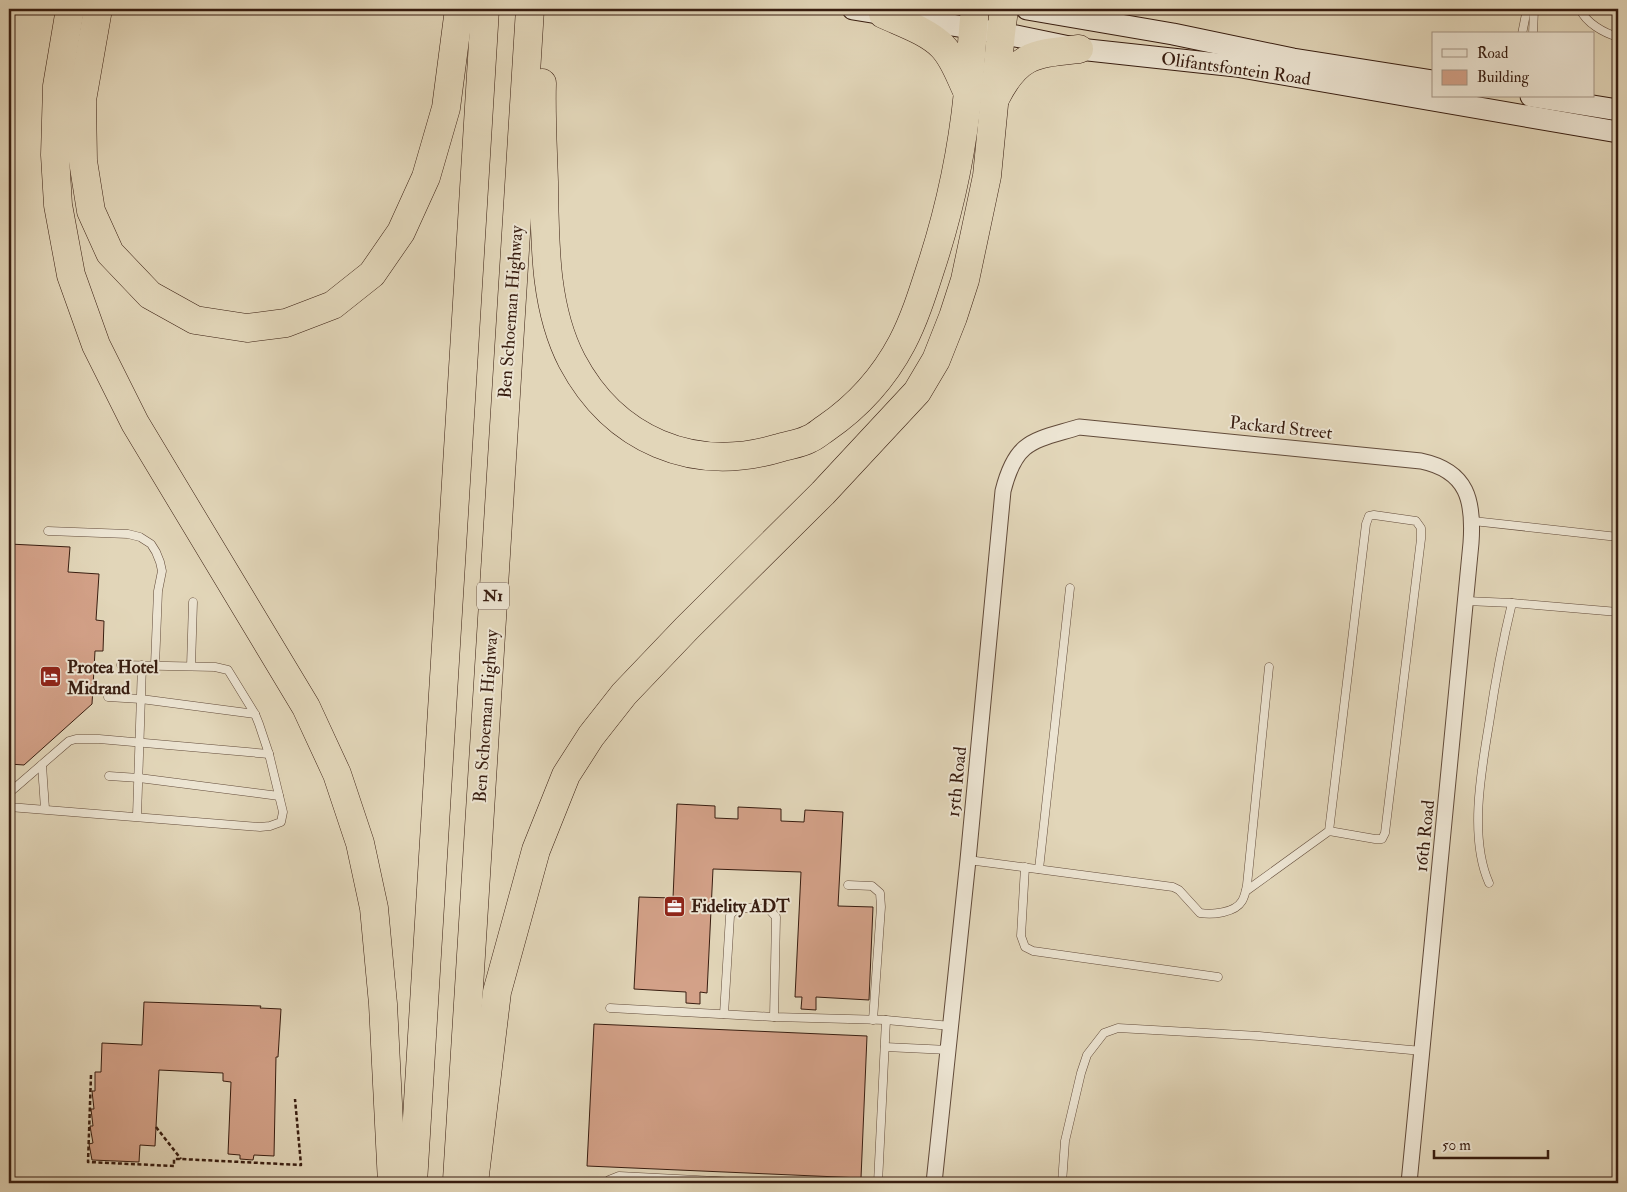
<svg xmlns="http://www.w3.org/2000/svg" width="1627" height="1192" font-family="'IM FELL Double Pica',serif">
  <rect width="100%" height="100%" fill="#e2d6b9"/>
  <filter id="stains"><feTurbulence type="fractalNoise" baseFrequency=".004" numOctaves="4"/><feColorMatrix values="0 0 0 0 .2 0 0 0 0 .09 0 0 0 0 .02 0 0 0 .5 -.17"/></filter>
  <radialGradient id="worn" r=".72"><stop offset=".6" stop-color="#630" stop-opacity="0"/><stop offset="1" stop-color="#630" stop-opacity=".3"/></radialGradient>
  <!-- building -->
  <g fill="#d3a188" stroke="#381d10">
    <path d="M9,544L70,547L68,572L99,574L96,620L104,621L103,651H95L92,704L24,765L9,764Z"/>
    <path d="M677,804L715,806V818L738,819V807L781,809V821L804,822L805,810L843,812L838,906L873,907L869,1000L816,997V1010L801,1009L802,997H795L801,872L713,869L707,993L700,992V1004L686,1003V992L634,989L639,897L673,898Z"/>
    <path d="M144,1002L261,1006L260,1008L281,1009L278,1057H276L274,1156L254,1155L253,1160L240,1159V1155L228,1154L231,1082L223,1081V1073L159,1070L155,1146L140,1145L139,1162L92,1160L89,1144L93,1143L90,1126H93L91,1109H94L92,1091H95V1072H101L102,1043L142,1045Z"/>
    <path d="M594,1024L867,1036L861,1178L587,1166Z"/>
  </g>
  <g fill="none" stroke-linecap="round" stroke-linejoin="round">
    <defs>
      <g id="lane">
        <path d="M1580,9C1586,23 1604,33 1618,37"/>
        <path d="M1522,34L1527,9"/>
        <path d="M1533,34L1534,9"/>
        <path d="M1473,521L1618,537"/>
        <path d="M48,531L128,534L140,537L151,544L156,552L160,562L162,571L158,591L155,665"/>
        <path d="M1466,601L1512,603"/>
        <path d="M191,666L193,602"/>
        <path d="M108,697L141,699L255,714"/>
        <path d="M42,765L45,809"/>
        <path d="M109,776L139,778L279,796"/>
        <path d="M9,793L69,741L76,739H99L269,754"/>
        <path d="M9,807L260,827L270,826L281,822L283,812L269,754L259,724L255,714L228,670L215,667L121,665"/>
        <path d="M137,816L142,665"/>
        <path d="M968,860L1173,887L1179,890L1200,913C1212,915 1235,913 1242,901C1245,896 1246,890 1247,885L1269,667"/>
        <path d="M1025,867L1021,936L1025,947L1033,951L1218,977"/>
        <path d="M1039,869L1070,588"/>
        <path d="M1489,883C1469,838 1481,772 1489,724C1495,683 1502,644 1512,603L1618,612"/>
        <path d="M848,885L872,886L880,893L881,907L873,1020"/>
        <path d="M1246,891L1329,831L1366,524L1369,516L1374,515L1416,521L1421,528V539L1385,833L1382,839H1375L1329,831"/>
        <path d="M610,1008L774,1017L886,1020L951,1026"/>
        <path d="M724,1014L730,916C736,904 757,909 769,909L776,917L774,1017"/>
        <path d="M885,1047L949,1050"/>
        <path d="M609,1183V1180L619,1176L755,1183"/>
        <path d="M878,1183L886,1020"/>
        <path d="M1062,1183L1065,1141L1081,1073L1087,1055L1104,1033L1118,1028L1259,1036L1422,1051"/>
      </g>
      <path id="street" d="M934,1183L968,860L1003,491C1016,439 1034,441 1079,427L1421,461C1468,471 1474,501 1471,543L1409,1183"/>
      <g id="secondary">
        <path d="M853,9L1001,33L1079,49L1236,66L1618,132"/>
        <path d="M1027,9L1173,34L1293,59L1433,81"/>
        <path d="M1531,96L1618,110"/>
      </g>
      <g id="highway">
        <path d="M70,9L57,86L55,155L58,205L71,275L96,345L135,423L306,707L337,774L360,843L374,908L383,1004L392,1183"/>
        <path d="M98,9L82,100L83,161L91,211L110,253L150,295L195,320L247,328L286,323L333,305L372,274L401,232L426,177L446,108L459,9"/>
        <path d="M883,14C902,23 927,31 942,46C954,58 960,77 967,91"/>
        <path d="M542,83C541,116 543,149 544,182C545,242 544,307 572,361C614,440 693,474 779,448C788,445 800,444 809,439C815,437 821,431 826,428C858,406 884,377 902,343C914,320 922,295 930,270C949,213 962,152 968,92C971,64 972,36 975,9"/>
        <path d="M996,97C1018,54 1034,54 1079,49"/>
        <path d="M457,1180L530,9"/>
        <path d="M413,1183L485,9"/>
        <path d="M474,1183L497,992L536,850L566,775L591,736L624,694L687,628L823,493L917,392L936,360L953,317L965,280L987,176L1001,33L1004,9"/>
      </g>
    </defs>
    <!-- lane casing -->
    <use href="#lane" stroke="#624b3a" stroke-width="9"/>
    <!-- street casing -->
    <use href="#street" stroke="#624b3a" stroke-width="17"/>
    <!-- secondary casing -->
    <use href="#secondary" stroke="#381d10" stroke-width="23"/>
    <!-- highway casing -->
    <use href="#highway" stroke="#381d10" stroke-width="29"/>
    <!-- path -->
    <g stroke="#381d10" stroke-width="2.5" stroke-dasharray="4 2.5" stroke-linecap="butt">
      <path d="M91,1075L88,1162L174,1166V1159H181L301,1165L295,1099"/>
      <path d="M156,1127L181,1159"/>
    </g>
    <!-- lane -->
    <use href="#lane" stroke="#ece4d2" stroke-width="8"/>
    <!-- street -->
    <use href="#street" stroke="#ece4d2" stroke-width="15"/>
    <!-- secondary -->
    <use href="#secondary" stroke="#ece4d2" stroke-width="21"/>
    <!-- highway -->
    <use href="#highway" stroke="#e2d6b9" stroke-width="28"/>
  </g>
  <!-- icons -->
  <defs>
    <symbol id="hotel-square" viewBox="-11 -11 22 22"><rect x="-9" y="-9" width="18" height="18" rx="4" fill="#8f2418" stroke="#ece4d2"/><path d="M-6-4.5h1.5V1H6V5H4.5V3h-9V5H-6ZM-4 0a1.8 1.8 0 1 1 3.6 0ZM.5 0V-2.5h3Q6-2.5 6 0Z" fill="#fff"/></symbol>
    <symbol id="office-square" viewBox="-11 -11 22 22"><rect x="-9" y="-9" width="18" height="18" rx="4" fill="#8f2418" stroke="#ece4d2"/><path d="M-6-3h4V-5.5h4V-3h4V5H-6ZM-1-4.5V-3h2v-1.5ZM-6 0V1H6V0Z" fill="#fff"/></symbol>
  </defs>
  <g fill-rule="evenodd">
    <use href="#hotel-square" x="38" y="664" width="25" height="25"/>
    <use href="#office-square" x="662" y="894" width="25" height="25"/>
  </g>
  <g text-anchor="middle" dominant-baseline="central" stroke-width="4" stroke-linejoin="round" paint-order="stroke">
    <!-- shield labels -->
    <rect fill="#ece4d2" stroke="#6e594a" stroke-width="1" x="477" y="582.5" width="32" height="27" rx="4"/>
    <g font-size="16" font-weight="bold" fill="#381d10">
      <text x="493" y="596">N1</text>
    </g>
    <!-- street labels -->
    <g font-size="18" fill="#381d10" stroke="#ece4d2">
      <text transform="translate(1236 69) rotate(8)">Olifantsfontein Road</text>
      <text transform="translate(511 312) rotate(-86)">Ben Schoeman Highway</text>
      <text transform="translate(1281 428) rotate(6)">Packard Street</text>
      <text transform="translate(486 716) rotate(-86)">Ben Schoeman Highway</text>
      <text transform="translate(957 782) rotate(-84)">15th Road</text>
      <text transform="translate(1425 836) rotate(-84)">16th Road</text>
    </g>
    <!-- poi labels -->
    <g font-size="18" font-weight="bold" fill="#381d10" stroke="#ece4d2" text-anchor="start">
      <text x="67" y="667">Protea Hotel<tspan x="67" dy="21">Midrand</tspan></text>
      <text x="691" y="906">Fidelity ADT</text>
    </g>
  </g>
  <!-- margin -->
  <rect width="1627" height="1192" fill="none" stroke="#e2d6b9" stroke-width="30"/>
  <rect x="10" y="10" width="1607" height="1172" fill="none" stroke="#381d10" stroke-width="2.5"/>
  <rect x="15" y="15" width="1597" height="1162" fill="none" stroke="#381d10"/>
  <!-- legend -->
  <rect x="1432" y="32" width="162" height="65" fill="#ece4d2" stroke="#a49484"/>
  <rect x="1442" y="49" width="25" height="8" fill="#ece4d2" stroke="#a49484"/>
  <text x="1477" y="58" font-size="15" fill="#381d10">Road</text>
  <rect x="1442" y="70" width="25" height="15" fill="#d3a188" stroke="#a49484"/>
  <text x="1477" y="82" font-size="15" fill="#381d10">Building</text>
  <!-- scale -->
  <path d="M1434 1150v8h114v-8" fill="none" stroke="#381d10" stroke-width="2.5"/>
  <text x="1442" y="1150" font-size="15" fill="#381d10" stroke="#ece4d2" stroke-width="4" paint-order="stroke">50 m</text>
  <rect width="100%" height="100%" filter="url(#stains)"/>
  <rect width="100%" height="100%" fill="url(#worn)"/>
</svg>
